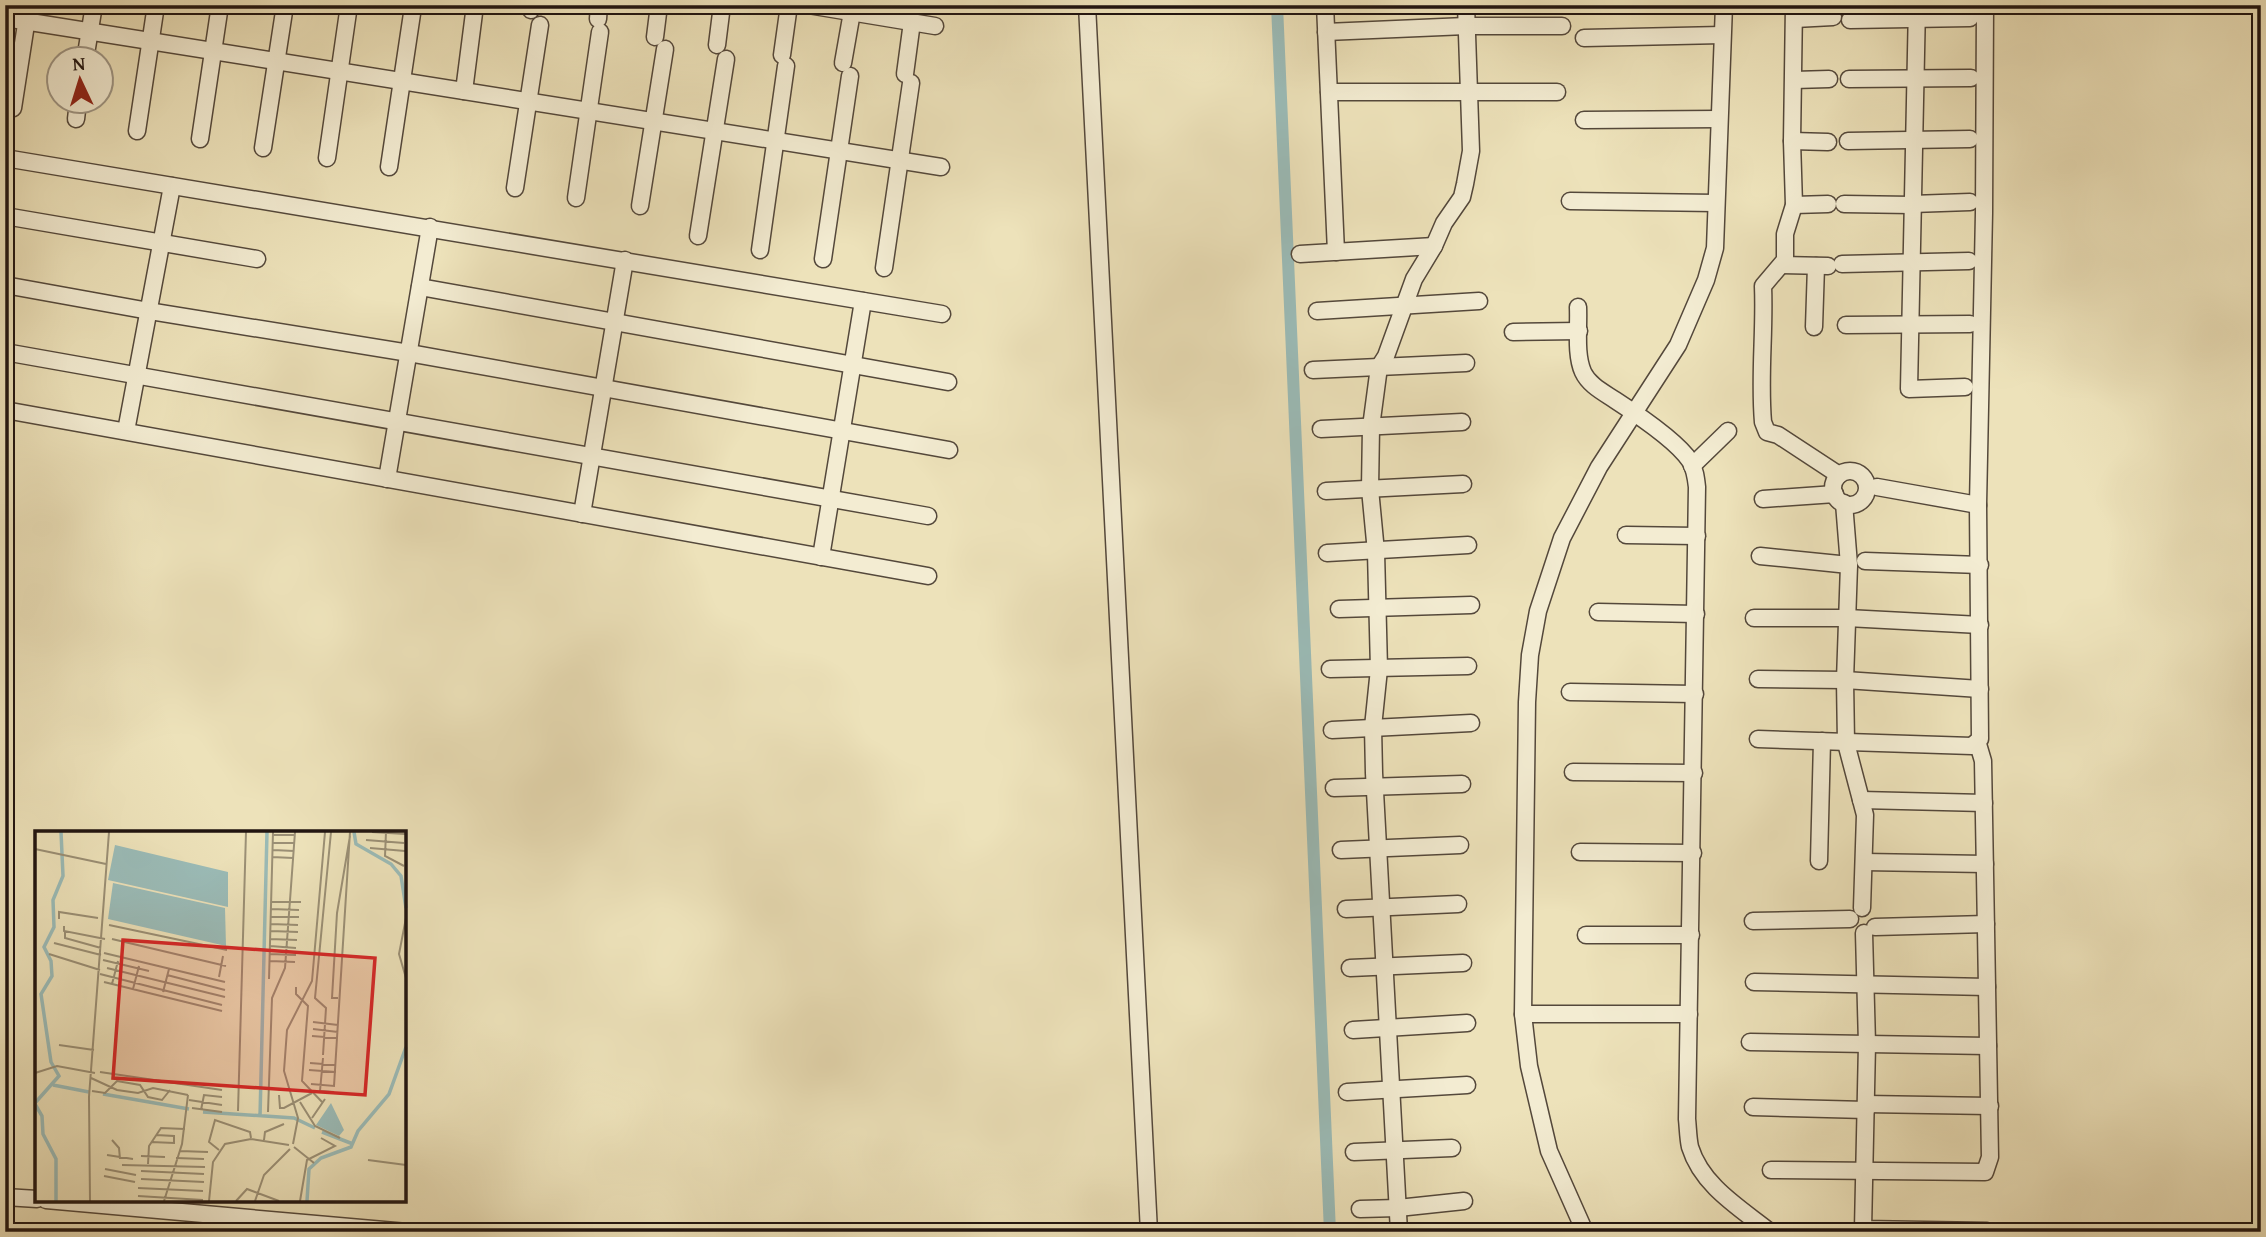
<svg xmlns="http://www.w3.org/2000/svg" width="2266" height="1237" font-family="'Gentium Book Plus',serif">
  <rect width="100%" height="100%" fill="#ede2ba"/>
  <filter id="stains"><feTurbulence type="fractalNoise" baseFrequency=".00286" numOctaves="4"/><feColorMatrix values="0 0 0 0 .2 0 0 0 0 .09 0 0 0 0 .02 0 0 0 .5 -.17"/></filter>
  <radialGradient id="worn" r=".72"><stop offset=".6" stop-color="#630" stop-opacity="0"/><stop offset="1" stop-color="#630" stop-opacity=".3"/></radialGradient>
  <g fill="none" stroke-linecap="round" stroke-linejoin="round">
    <!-- canal -->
    <path stroke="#9bbcb8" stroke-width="12" d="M1277,5L1330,1232"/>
    <defs>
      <g id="minor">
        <path d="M808,5L935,26"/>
        <path d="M1087,5L1149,1232"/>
        <path d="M1325,5L1336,252"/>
        <path d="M1794,5L1792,141L1794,205L1785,234V260L1763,286C1765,331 1759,376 1763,422L1767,432L1778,435L1839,475"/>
        <path d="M1917,5L1909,389L1965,387"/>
        <path d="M531,10L532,5"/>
        <path d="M5,18L941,167"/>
        <path d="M598,19L599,5"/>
        <path d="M1795,19L1833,17"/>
        <path d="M1850,20L1970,18"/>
        <path d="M1326,32L1466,26H1562"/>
        <path d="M655,37L659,5"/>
        <path d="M1584,38L1722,35"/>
        <path d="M717,45L722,5"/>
        <path d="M782,55L789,5"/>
        <path d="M85,60L94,5"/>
        <path d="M843,63L852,12"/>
        <path d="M905,74L912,22"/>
        <path d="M1849,79L1971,78"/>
        <path d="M1794,80L1829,79"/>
        <path d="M464,91L474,13"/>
        <path d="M1329,92H1557"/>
        <path d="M13,108L29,5"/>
        <path d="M76,119L78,102"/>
        <path d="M1584,120L1719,119"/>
        <path d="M137,131L156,5"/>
        <path d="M200,139L220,5"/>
        <path d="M1792,141L1828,142"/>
        <path d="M1848,141L1970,139"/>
        <path d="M263,148L285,5"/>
        <path d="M5,158L942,314"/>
        <path d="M327,158L349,5"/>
        <path d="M389,167L413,7"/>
        <path d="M515,188L540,25"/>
        <path d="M576,198L600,32"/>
        <path d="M1570,201L1716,203"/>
        <path d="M1844,204L1912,205"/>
        <path d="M1912,204L1970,202"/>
        <path d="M1794,205L1828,204"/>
        <path d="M640,206L665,49"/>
        <path d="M5,216L257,259"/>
        <path d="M698,236L726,59"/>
        <path d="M760,250L786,66"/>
        <path d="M1300,254L1434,246"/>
        <path d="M823,259L850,76"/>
        <path d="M1842,264L1969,261"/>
        <path d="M1782,265L1828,266"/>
        <path d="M884,268L911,83"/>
        <path d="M5,285L149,311L409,353L949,450"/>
        <path d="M420,287L948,382"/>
        <path d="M1578,307C1579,327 1575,354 1583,372C1589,385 1603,392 1615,400C1635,413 1678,442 1690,461C1695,469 1696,478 1697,487L1687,1119C1688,1128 1688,1138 1690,1147C1702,1186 1740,1208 1770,1232"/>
        <path d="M1317,311L1479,301"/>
        <path d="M1846,325L1970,324"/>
        <path d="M1814,327L1816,266"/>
        <path d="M1513,332L1579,331"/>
        <path d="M5,352L928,516"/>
        <path d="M1313,370L1466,363"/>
        <path d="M5,410L928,576"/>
        <path d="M1321,429L1462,422"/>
        <path d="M126,431L172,186"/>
        <path d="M1692,466L1728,431"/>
        <circle cx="1850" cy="488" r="17"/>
        <path d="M387,479L430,227"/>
        <path d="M1877,487L1978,505"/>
        <path d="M1326,491L1463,484"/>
        <path d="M1763,499L1835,494"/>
        <path d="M1844,503L1849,565L1845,680L1846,743L1865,815L1862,908"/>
        <path d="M582,514L625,260"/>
        <path d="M1626,535L1697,536"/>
        <path d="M1327,553L1468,545"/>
        <path d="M1760,556L1849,565"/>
        <path d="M821,557L863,301"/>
        <path d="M1865,561L1980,565"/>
        <path d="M1339,609L1471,605"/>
        <path d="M1598,612L1696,614"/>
        <path d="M1754,618H1847L1980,625"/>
        <path d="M1330,669L1468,666"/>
        <path d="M1758,679L1845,680L1980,689"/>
        <path d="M1570,692L1695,694"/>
        <path d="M1332,730L1471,723"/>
        <path d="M1758,739L1972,746L1980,739L1978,505L1984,213L1985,5"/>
        <path d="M1573,772L1694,773"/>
        <path d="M1334,788L1462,784"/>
        <path d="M1861,800L1984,803"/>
        <path d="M1341,850L1460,845"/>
        <path d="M1580,852L1693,853"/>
        <path d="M1819,861L1822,741"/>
        <path d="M1864,862L1985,864"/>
        <path d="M1346,909L1458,904"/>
        <path d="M1753,921L1850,919"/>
        <path d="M1875,927L1986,924"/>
        <path d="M1864,933L1867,1044L1863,1229L1987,1231"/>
        <path d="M1586,935H1691"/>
        <path d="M1350,968L1463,963"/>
        <path d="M1754,982L1987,987"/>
        <path d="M1523,1014H1689"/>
        <path d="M1353,1030L1467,1023"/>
        <path d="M1750,1042L1988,1046"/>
        <path d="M1347,1092L1467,1085"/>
        <path d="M1866,1104L1990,1106"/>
        <path d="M1753,1107L1866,1110"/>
        <path d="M1354,1152L1452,1148"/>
        <path d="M1771,1170L1985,1172L1990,1157L1983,761L1978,744"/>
        <path d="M5,1197L37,1199"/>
        <path d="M46,1200L407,1232"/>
        <path d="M1360,1209L1398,1208L1464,1201"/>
        <path d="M1399,1232L1374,773L1373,727L1379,669L1376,552L1370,489L1371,427L1379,367L1386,356L1414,279L1434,246L1444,223L1462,197L1465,184L1471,151L1466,5"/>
        <path d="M1585,1232L1549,1151L1529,1066L1523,1014L1527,702L1530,655L1538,611L1562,538L1599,467L1678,345L1706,280L1715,248L1724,5"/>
      </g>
    </defs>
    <!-- minor casing -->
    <use href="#minor" stroke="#54483b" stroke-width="19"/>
    <!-- minor -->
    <use href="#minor" stroke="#f3ecd2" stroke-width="16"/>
  </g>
  <!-- overview -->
  <g transform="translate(35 831)">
    <rect width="371" height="371" fill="#ede2ba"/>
    <path d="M80,14L193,41V76L73,49ZM78,52L190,77L191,115L73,88ZM296,272L309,299L304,305L281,294Z" fill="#9bbcb8"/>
    <path fill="none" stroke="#9bbcb8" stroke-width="3.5" d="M319,1L321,13L356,33L366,45L371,77M18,254L54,261M68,263L154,278M0,272L24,245L16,231L6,163L17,145L16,130L9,116L19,96L18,69L28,45L26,1M0,273L7,285L8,303L21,328V370M168,281L259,287L280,297M225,286L232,1M287,301L318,313M272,370L274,338L286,327L316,316L323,300L354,263L371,216"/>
    <path fill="none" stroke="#9b9076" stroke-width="2" d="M337,1L370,3M351,1L350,25L369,35M238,4H260M331,9L369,12M238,12H260M335,17L370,20M0,18L71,33M238,19L259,20M237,26L258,27M236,71H266M236,78L264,79M236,86H264M371,87L364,123L371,147M24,88V81L63,87M236,93L263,94M74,94L192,119M29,95V100L70,108M30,100V107L66,117M236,100L263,101M77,108L191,135M235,108L262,109M19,112L66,124M235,115L261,117M69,122L190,151M14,123L65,139M235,123L261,124M68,129L114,140M235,130L260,131M72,137L190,166M65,143L187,174M132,144L190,159M184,146L188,125M234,148L238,1M69,151L187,180M77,153L83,130M261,156V163L273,175L267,250L288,272M98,158L104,135M128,161L134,138M303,167H297L302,82L315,5M278,191L303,194M278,198L303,201M277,205L302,207L315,1M24,214L59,219M288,224L291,177L280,167L296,1M288,227L285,260L299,261M275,232L301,234M274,239L301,241M65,241L187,259M0,242L22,235L60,242M56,247L82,259L103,262L118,257L153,264M276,253L299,255L302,207M57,260L70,262L82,250L105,254L113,266L127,269L135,259M244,264L245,277H249L277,262M154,269L187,274M265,271L280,295L305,307M157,277L187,281M166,279L169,264L187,266M203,280L211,1M233,281L237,167L250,137L260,1M277,287L290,268M77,309L84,317L85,328M229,309L230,301L249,293M116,311L139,312V305L121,304M258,313L263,287L249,240L252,199L277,150L290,1M259,316L279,332M184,319L174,311L180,289L215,301L216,307M145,320L173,321M72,324L98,328M106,325L130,326M141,327L169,328M333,329L371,334M113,333L114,315L126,297L150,298M87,334L170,336M70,338L101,344M106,340L169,343M69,345L100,351M106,348L169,351M103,357L168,360M103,365L168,369M55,370L54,266L74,1M129,370L147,313L153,264M174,370L178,331L190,313L216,308L254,314M201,370L212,358L244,370M220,370L229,344L255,318M265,370L272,329L300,315L286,307"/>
    <path fill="#d62828" fill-opacity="0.15" stroke="#d62828" stroke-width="3.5" d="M88,109L340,127L330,264L78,247Z"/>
    <rect width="371" height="371" fill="none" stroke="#211511" stroke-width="3.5"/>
  </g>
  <!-- margin -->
  <rect width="2266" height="1237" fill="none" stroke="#ede2ba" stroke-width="28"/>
  <rect x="7" y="7" width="2252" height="1223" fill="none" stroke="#211511" stroke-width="3.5"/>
  <rect x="14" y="14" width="2238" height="1209" fill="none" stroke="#211511" stroke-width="2"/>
  <!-- north arrow -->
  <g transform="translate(80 80) rotate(356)"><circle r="33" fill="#f3ecd2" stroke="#9f9685" stroke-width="2"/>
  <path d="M0-5L12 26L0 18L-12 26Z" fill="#8f2418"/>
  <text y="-10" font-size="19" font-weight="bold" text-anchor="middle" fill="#211511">N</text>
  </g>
  <rect width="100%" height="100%" filter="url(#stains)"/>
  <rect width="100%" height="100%" fill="url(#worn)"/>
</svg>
